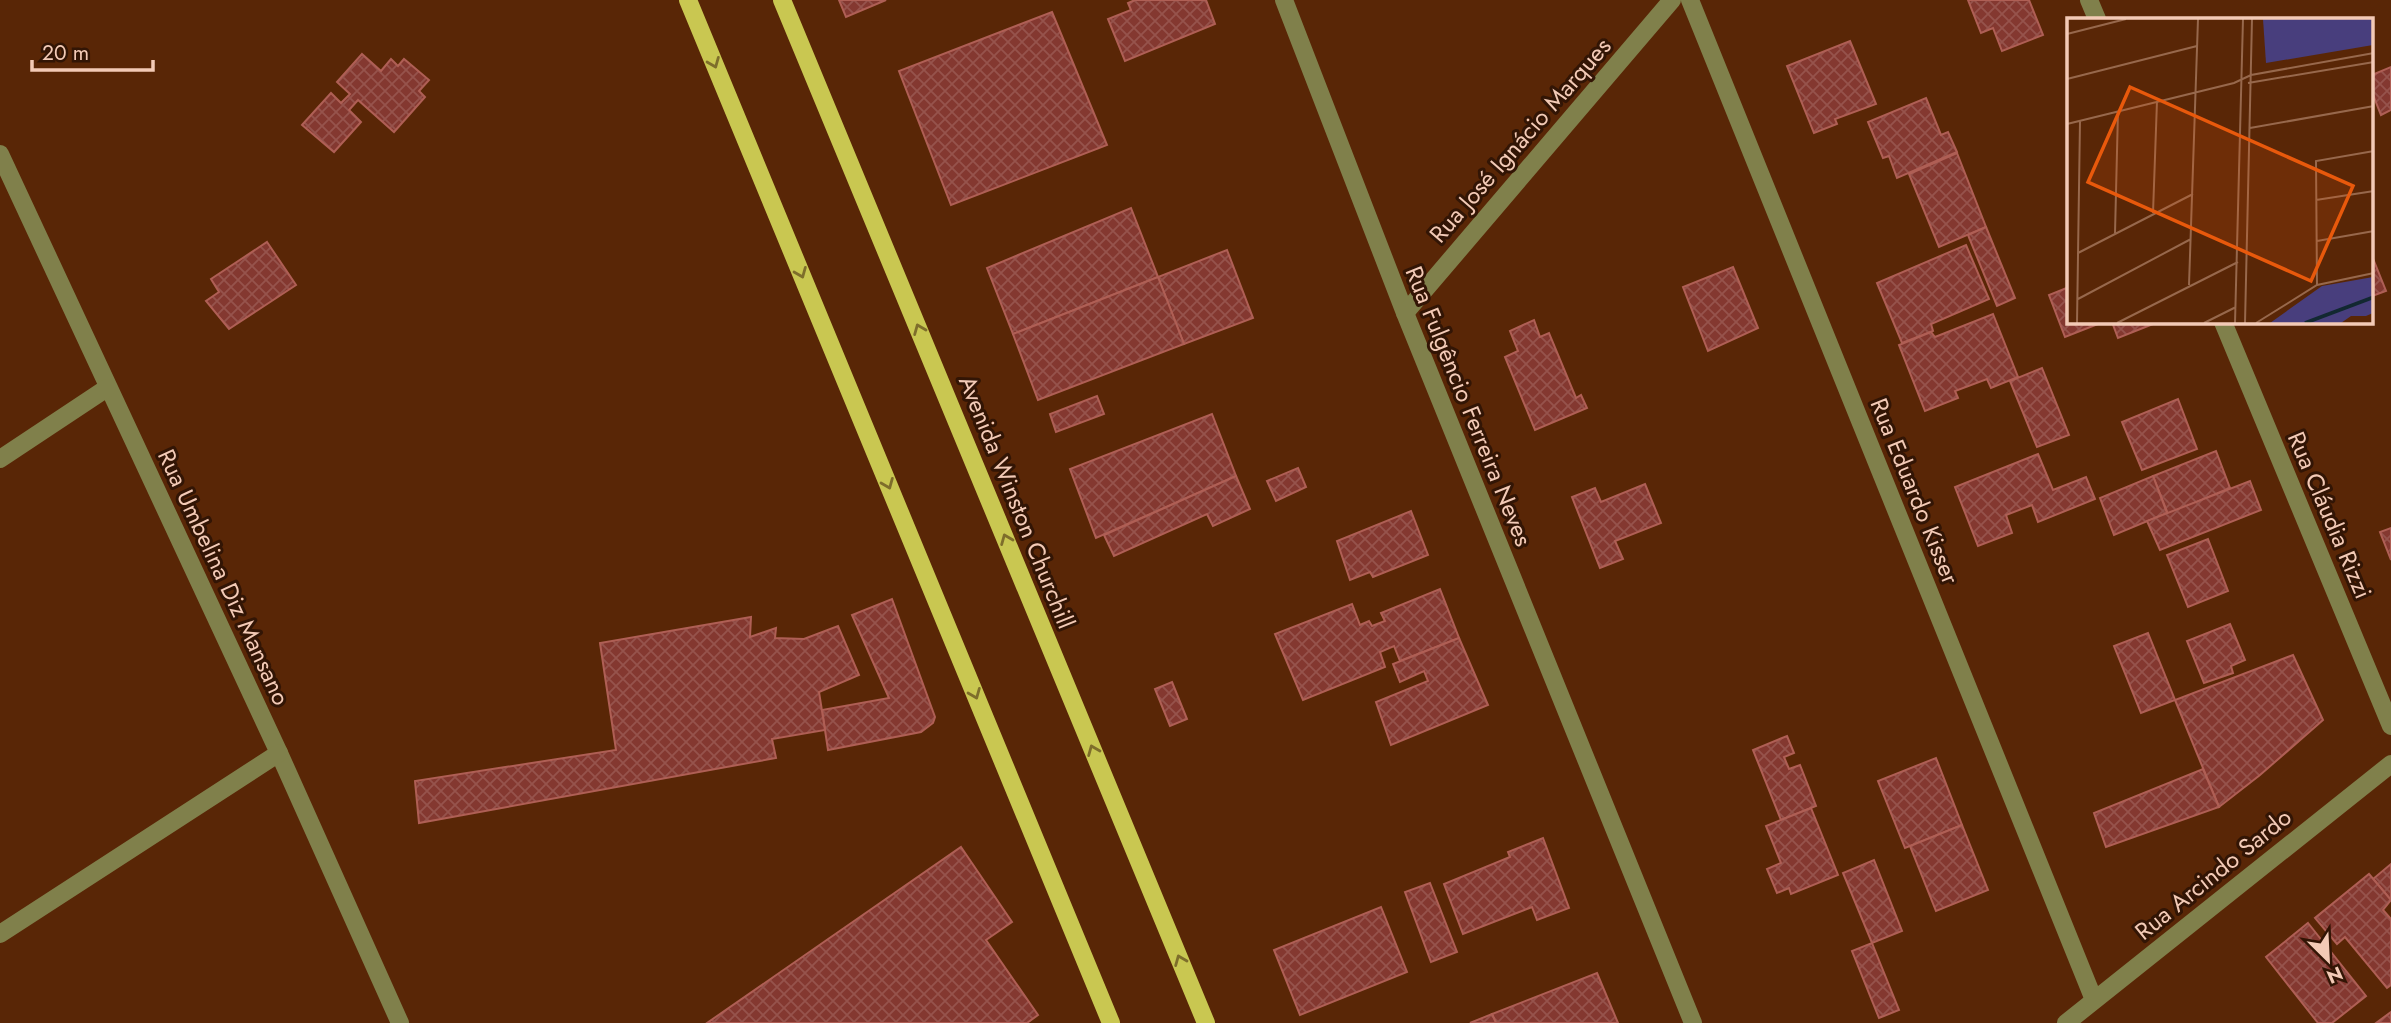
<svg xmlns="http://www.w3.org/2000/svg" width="2391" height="1023" font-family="Jost,sans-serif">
  <defs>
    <pattern id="building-cross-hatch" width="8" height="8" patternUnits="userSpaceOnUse" patternTransform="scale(1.75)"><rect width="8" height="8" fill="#843830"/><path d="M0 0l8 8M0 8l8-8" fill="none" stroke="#96534c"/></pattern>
  </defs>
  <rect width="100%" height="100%" fill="#592606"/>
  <!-- building -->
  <g fill="url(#building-cross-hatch)" stroke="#af5f55" stroke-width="2">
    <path d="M839,0H886L846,17Z"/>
    <path d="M1135,0H1206L1215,24L1125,61L1108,19L1131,10L1128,3Z"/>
    <path d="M1968,0H2029L2043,35L2002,51L1993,28L1981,33Z"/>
    <path d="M1052,12L1107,145L951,205L899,71Z"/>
    <path d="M1850,41L1876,104L1835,119L1837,124L1814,133L1787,66Z"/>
    <path d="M362,54L381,71L391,59L398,66L404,59L429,80L419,91L425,97L394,132L358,100L349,110L361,122L334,152L302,125L331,93L341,103L350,94L337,82Z"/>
    <path d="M2391,67V110L2381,115L2372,92V75Z"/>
    <path d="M1926,98L1941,135L1948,132L1957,152L1897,178L1889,156L1883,158L1868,122Z"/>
    <path d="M1957,153L1986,227L1939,247L1909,174Z"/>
    <path d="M1131,208L1158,277L1013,334L987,268Z"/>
    <path d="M1986,227L2015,298L1997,306L1968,235Z"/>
    <path d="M267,242L296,285L229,329L206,301L219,292L211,279Z"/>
    <path d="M1966,245L1989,299L1931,324L1933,331L1902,343L1877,283Z"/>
    <path d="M1227,250L1253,318L1184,344L1158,277Z"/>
    <path d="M2372,256L2386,291L2372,296Z"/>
    <path d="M1733,267L1758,328L1708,351L1683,287Z"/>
    <path d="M1158,277L1184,344L1038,400L1013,334Z"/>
    <path d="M2069,287V322H2103L2065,337L2049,295Z"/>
    <path d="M1993,314L2018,377L1991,388L1987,379L1955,391L1958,398L1925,411L1899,345L1931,332L1935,337Z"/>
    <path d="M1534,320L1540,337L1549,333L1576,398L1581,395L1587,408L1535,430L1505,357L1518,351L1510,331Z"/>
    <path d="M2112,322H2158L2118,338Z"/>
    <path d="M2042,368L2069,435L2037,447L2010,381Z"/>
    <path d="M1097,396L1104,414L1056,432L1050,414Z"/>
    <path d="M2178,399L2197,449L2142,470L2122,422Z"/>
    <path d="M1212,414L1236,476L1096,538L1070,469Z"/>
    <path d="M2216,451L2230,488L2168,514L2153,476Z"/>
    <path d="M2038,454L2053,490L2086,477L2095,499L2038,522L2032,505L2006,515L2012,533L1978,546L1955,487Z"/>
    <path d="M1298,468L1306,487L1276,501L1267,481Z"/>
    <path d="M1236,476L1250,509L1213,526L1207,514L1114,556L1104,535Z"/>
    <path d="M2153,476L2167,513L2114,535L2100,498Z"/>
    <path d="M2250,481L2261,510L2160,550L2147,521Z"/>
    <path d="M1645,484L1661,523L1615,541L1623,559L1600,568L1572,497L1595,488L1601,502Z"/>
    <path d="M1411,511L1428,555L1373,577L1370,572L1350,580L1337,541Z"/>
    <path d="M2391,528V560L2380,532Z"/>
    <path d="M2208,539L2228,591L2188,607L2167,555Z"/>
    <path d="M1440,589L1459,638L1400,661L1394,646L1380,652L1385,667L1303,700L1275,634L1352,604L1360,625L1369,621L1372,626L1385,621L1381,613Z"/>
    <path d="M892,599L935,717L933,723L921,732L828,750L822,710L889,698L852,615Z"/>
    <path d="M751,617L750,637L776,628L775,638L804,639L838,626L859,675L819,692L825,730L772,739L776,758L419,823L415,781L616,750L600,643Z"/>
    <path d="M2230,624L2245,660L2231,666L2233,673L2204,683L2187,641Z"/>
    <path d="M2148,633L2175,700L2141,713L2114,646Z"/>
    <path d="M1459,638L1488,705L1391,745L1376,702L1428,681L1424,671L1400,682L1393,664Z"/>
    <path d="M2293,655L2323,720L2260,775L2219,807L2175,700Z"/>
    <path d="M1172,682L1187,719L1170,726L1155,689Z"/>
    <path d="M1787,736L1794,753L1784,757L1789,769L1800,765L1816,806L1781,820L1753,750Z"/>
    <path d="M1936,758L1962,825L1905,848L1878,781Z"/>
    <path d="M2203,769L2219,807L2106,847L2094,813Z"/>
    <path d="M1811,808L1838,875L1791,894L1789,888L1777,893L1767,869L1781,863L1766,826Z"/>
    <path d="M1962,825L1988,890L1936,911L1910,846Z"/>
    <path d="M1543,838L1569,908L1537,920L1532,907L1463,934L1444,884L1510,857L1508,852Z"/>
    <path d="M961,847L1012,922L986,940L1038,1015L1027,1023H707Z"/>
    <path d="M1874,860L1902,931L1872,943L1843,873Z"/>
    <path d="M2391,864V900L2373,879Z"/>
    <path d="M2369,874L2391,900L2383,910L2391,919V985L2387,988L2345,937L2337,944L2315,918Z"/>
    <path d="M1430,883L1457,952L1431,962L1405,892Z"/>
    <path d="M1381,907L1407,972L1300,1015L1274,950Z"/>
    <path d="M2308,923L2366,996L2332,1023H2318L2266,957Z"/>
    <path d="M1872,943L1899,1010L1879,1018L1852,951Z"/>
    <path d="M1597,973L1618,1023H1496L1492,1014Z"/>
    <path d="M2391,1012V1023H2376Z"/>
    <path d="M1492,1014L1496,1023H1470Z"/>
  </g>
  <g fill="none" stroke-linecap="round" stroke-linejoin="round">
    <!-- minor -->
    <g stroke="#80804b" stroke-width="18">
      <path d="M1284,0L1405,313L1693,1023"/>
      <path d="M1690,0L2094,1000"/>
      <path d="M2089,0L2097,19"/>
      <path d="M0,154L279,753L400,1023"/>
      <path d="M1405,313L1672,0"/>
      <path d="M2223,322L2391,726"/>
      <path d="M0,459L107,388"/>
      <path d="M0,934L279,753"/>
      <path d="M2066,1023L2391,764"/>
    </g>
    <!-- major -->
    <g stroke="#c9c751" stroke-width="18">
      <path d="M688,0L1111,1023"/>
      <path d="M782,0L1206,1023"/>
    </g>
  </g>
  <!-- one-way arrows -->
  <defs><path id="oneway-chevron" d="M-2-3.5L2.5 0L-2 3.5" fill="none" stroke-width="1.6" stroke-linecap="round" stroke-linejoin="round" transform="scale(1.75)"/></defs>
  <g stroke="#7e6e2b">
    <use href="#oneway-chevron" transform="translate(714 63) rotate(68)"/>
    <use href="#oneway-chevron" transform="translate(801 273) rotate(68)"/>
    <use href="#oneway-chevron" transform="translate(919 329) rotate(-112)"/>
    <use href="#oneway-chevron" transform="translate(888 484) rotate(68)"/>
    <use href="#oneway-chevron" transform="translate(1006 539) rotate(-112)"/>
    <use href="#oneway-chevron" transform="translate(975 694) rotate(68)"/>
    <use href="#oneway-chevron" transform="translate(1093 750) rotate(-112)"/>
    <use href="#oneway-chevron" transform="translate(1180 960) rotate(-112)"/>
  </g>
  <g text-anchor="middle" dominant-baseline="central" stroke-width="6" stroke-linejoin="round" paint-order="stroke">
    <!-- street labels -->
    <g font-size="24" fill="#f3cab6" stroke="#321505">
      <text transform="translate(1520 140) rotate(-49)">Rua José Ignácio Marques</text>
      <text transform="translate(1469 406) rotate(68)">Rua Fulgêncio Ferreira Neves</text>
      <text transform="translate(1915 491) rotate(68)">Rua Eduardo Kisser</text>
      <text transform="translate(1017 502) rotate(68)">Avenida Winston Churchill</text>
      <text transform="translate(2330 515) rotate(67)">Rua Cláudia Rizzi</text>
      <text transform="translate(224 577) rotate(65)">Rua Umbelina Diz Mansano</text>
      <text transform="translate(2213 874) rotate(-39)">Rua Arcindo Sardo</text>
    </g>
  </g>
  <!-- overview -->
  <g transform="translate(2067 18)">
    <rect width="306" height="306" fill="#592606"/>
    <path d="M196,1H306V27L199,45Z" fill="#483e7d"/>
    <path d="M306,259V295L299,298H284L274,305H203L255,268Z" fill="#483e7d"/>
    <path fill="none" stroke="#122831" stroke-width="3.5" d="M238,305L307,279"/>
    <path fill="none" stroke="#97684c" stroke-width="2" d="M0,16L59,1M0,61L130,28M181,65L307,44M0,106L167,65L184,57L307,35M183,110L307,88M249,182L307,173M86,195L90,83M48,215L51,93M250,223L307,213M11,235L126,176M122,267L131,1M250,267L249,143L307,133M11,281L124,221M10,305L13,103M50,305L171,244M137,305L169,289M168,305L176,1M178,305L185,1M189,305L250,267L307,255"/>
    <path fill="#e8590c" fill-opacity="0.15" stroke="#e8590c" stroke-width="3.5" d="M63,69L286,168L244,263L21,164Z"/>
    <rect width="306" height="306" fill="none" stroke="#f3cab6" stroke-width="3.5"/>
  </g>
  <!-- north arrow -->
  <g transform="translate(2328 960) rotate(156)" stroke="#321505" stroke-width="5" paint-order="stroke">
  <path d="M0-5L12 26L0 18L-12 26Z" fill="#f3cab6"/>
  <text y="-10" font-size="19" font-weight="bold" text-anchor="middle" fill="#f3cab6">N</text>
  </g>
  <!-- scale -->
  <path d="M32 60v10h121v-10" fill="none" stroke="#f3cab6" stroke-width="3.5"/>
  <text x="42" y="60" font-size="21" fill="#f3cab6" stroke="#321505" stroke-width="5" paint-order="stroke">20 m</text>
</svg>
